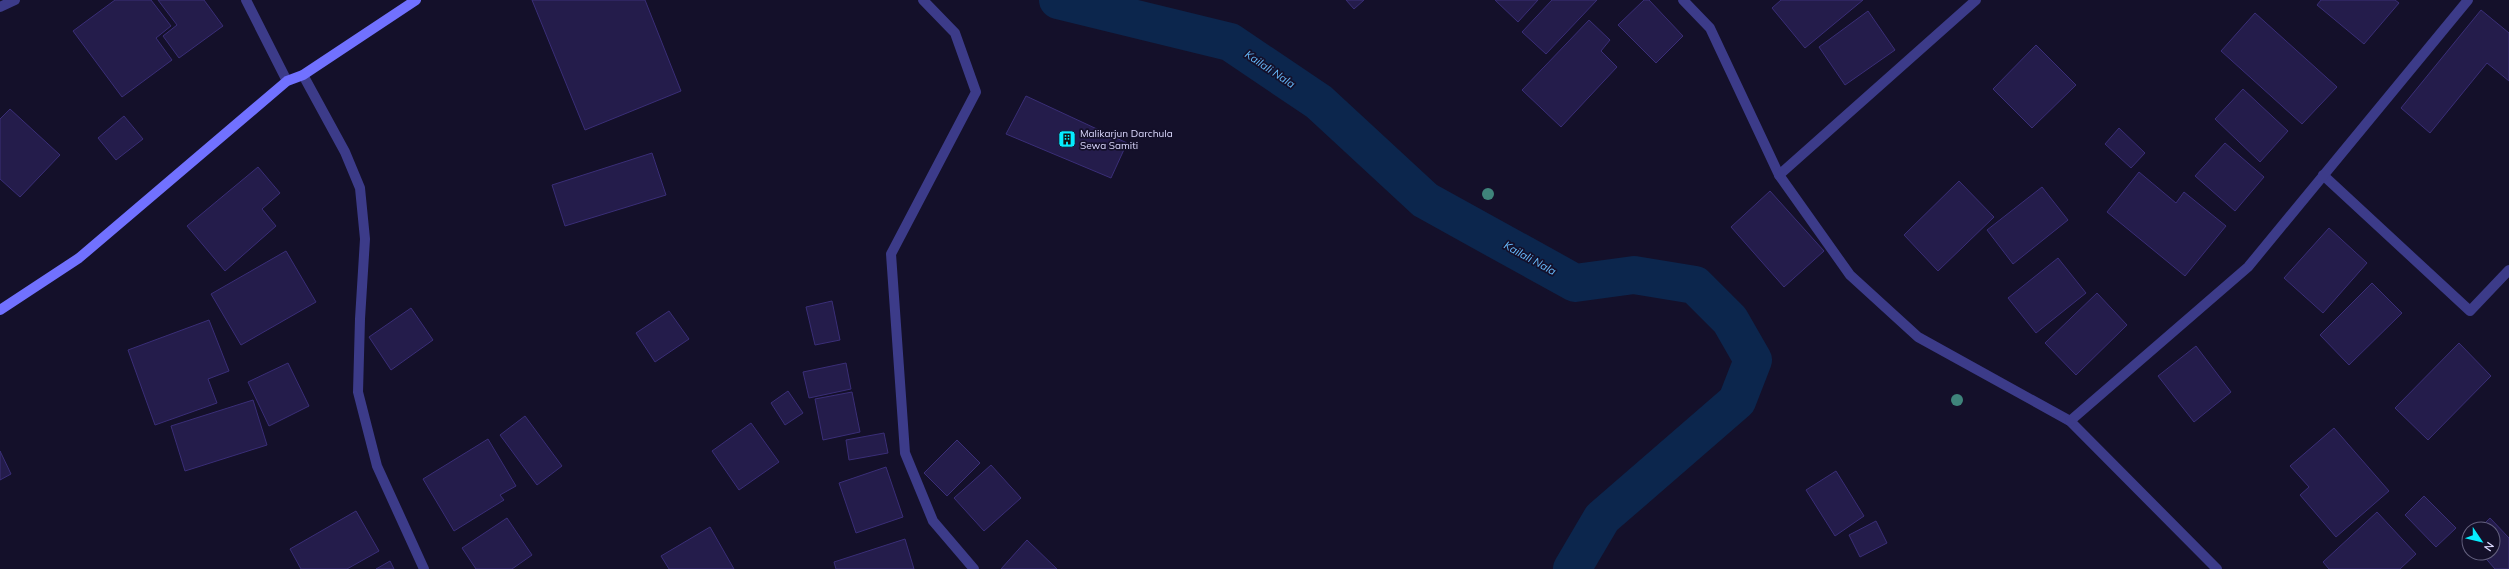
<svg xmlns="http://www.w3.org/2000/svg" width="2509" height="569" font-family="Mulish,sans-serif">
  <rect width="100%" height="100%" fill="#14102a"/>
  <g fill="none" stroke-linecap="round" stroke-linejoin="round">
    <!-- canal -->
    <path stroke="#0c264d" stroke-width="38" d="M1058,0L1230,42L1319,102L1425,200L1575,283L1634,275L1695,285L1730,320L1753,360L1737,401L1602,518L1572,569"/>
  </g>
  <!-- building -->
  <g fill="#241c4b" stroke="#3a2e77">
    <path d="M115,0H151L171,26L156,38L172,60L122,97L73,31Z"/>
    <path d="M158,0H204L223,26L179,58L163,36L177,25Z"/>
    <path d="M532,0H645L681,91L585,130Z"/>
    <path d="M1346,0H1364L1354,9Z"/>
    <path d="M1495,0H1538L1518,22Z"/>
    <path d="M1552,0H1597L1546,54L1522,32Z"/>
    <path d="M1644,0H1649L1683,36L1656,63L1618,25Z"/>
    <path d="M1781,0H1863L1805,48L1772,8Z"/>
    <path d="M2321,0H2395L2399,3L2364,44L2317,5Z"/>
    <path d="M2481,10L2509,33V81L2487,63L2430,133L2401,108Z"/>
    <path d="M1868,11L1895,50L1845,85L1819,47Z"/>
    <path d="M2255,13L2337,87L2302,124L2221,51Z"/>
    <path d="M1589,20L1610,40L1601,51L1617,67L1561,127L1522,90Z"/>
    <path d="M2036,45L2076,85L2032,128L1993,89Z"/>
    <path d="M2243,89L2288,131L2260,162L2215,119Z"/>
    <path d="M1026,96L1127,143L1111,178L1006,134Z"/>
    <path d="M10,109L60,155L20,197L0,179V119Z"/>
    <path d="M124,116L143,139L116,160L98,138Z"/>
    <path d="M2119,128L2145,153L2131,168L2105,144Z"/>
    <path d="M2225,143L2264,177L2235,211L2195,176Z"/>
    <path d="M652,153L666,195L565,226L552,185Z"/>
    <path d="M258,167L280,193L262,209L276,226L225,271L187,226Z"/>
    <path d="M2139,172L2176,203L2184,192L2226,226L2185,276L2107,212Z"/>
    <path d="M1959,181L1994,217L1938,271L1904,235Z"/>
    <path d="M2042,187L2068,220L2013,264L1987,230Z"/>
    <path d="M1770,191L1824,251L1784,287L1731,227Z"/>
    <path d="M2329,228L2367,263L2323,313L2284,278Z"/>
    <path d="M286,251L316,302L241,345L211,294Z"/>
    <path d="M2058,258L2086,293L2036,333L2008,298Z"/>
    <path d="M2372,283L2402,313L2349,365L2320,335Z"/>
    <path d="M2097,293L2127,325L2076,375L2045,343Z"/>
    <path d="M832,301L840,340L815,345L806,307Z"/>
    <path d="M411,308L433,340L391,370L369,337Z"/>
    <path d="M669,311L689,339L655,362L636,333Z"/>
    <path d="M209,320L229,371L208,379L217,403L155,425L128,350Z"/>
    <path d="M2459,343L2491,376L2428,440L2395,408Z"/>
    <path d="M2196,346L2231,392L2194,422L2158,376Z"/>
    <path d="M288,363L309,406L269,426L248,382Z"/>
    <path d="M846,363L851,389L809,398L803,372Z"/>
    <path d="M788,391L803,413L785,425L771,403Z"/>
    <path d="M852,392L860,432L823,440L815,399Z"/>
    <path d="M253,400L267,445L185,471L171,426Z"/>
    <path d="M525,416L562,466L537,485L500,435Z"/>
    <path d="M751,423L779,462L739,490L712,451Z"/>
    <path d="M2334,428L2389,491L2336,537L2300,495L2309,487L2290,466Z"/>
    <path d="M884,433L888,453L849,460L846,440Z"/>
    <path d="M488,439L516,486L500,495L504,500L454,531L423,479Z"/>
    <path d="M957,440L980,463L947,496L924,473Z"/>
    <path d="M0,451L11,474L0,480Z"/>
    <path d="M991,465L1021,498L984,531L954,498Z"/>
    <path d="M886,467L903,517L856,533L839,483Z"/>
    <path d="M1836,471L1864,516L1835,536L1806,490Z"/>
    <path d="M2424,496L2456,528L2436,547L2405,515Z"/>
    <path d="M356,511L379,551L347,569H301L290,549Z"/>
    <path d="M2377,512L2416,554L2400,569H2329L2323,562Z"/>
    <path d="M507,518L532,555L512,569H476L462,548Z"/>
    <path d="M2490,518L2509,538V569H2495L2481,553H2493V529H2479Z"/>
    <path d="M1876,521L1887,543L1860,557L1849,535Z"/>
    <path d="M710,527L734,569H669L661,556Z"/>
    <path d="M905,539L914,569H836L834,562Z"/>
    <path d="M1027,540L1057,569H1001Z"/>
    <path d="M390,561L394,569H376Z"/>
  </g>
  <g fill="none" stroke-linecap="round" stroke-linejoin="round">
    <!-- street -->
    <g stroke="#3c3b89" stroke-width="10">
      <path d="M246,0L287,81"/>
      <path d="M923,0L955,33L976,92L891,254L905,453L933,521L974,569"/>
      <path d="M1683,0L1710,28L1779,175L1850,275L1918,337L2070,421L2217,569"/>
      <path d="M0,7L15,0"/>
      <path d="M303,75L345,152L360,188L365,239L360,319L358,392L377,466L424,569"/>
      <path d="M1779,175L1976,0"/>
      <path d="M2323,175L2470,311L2509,270"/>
      <path d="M2070,421L2248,267L2468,0"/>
    </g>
    <!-- secondary -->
    <path stroke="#7171ff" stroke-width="10" d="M0,310L79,258L287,81L303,75L416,0"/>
  </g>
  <!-- trees -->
  <g fill="#3f847b">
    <circle cx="1488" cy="194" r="6"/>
    <circle cx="1957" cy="400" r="6"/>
  </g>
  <!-- icons -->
  <defs>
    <symbol id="building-square" viewBox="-11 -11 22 22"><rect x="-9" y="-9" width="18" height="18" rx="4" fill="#06edff" stroke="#14102a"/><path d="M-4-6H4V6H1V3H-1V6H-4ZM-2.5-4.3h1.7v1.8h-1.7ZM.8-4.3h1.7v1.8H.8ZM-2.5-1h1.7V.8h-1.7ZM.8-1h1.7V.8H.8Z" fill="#111"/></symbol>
  </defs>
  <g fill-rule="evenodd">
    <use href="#building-square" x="1057" y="129" width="20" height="20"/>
  </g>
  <g text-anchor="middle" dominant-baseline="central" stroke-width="3.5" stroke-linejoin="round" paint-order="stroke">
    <!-- poi labels -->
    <g font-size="10" fill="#dddaff" stroke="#14102a" text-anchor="start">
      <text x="1080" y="133">Malikarjun Darchula<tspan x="1080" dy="12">Sewa Samiti</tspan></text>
    </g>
    <!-- water labels -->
    <g font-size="11" font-style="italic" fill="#68bdff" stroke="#14102a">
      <text transform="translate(1270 69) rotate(34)">Kailali Nala</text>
      <text transform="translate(1530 258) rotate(29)">Kailali Nala</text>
    </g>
  </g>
  <!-- north arrow -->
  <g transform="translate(2481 541) rotate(125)"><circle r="19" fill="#14102a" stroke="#64617f"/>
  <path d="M0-3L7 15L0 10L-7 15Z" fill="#06edff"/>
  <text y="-6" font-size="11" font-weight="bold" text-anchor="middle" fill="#dddaff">N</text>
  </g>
</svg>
